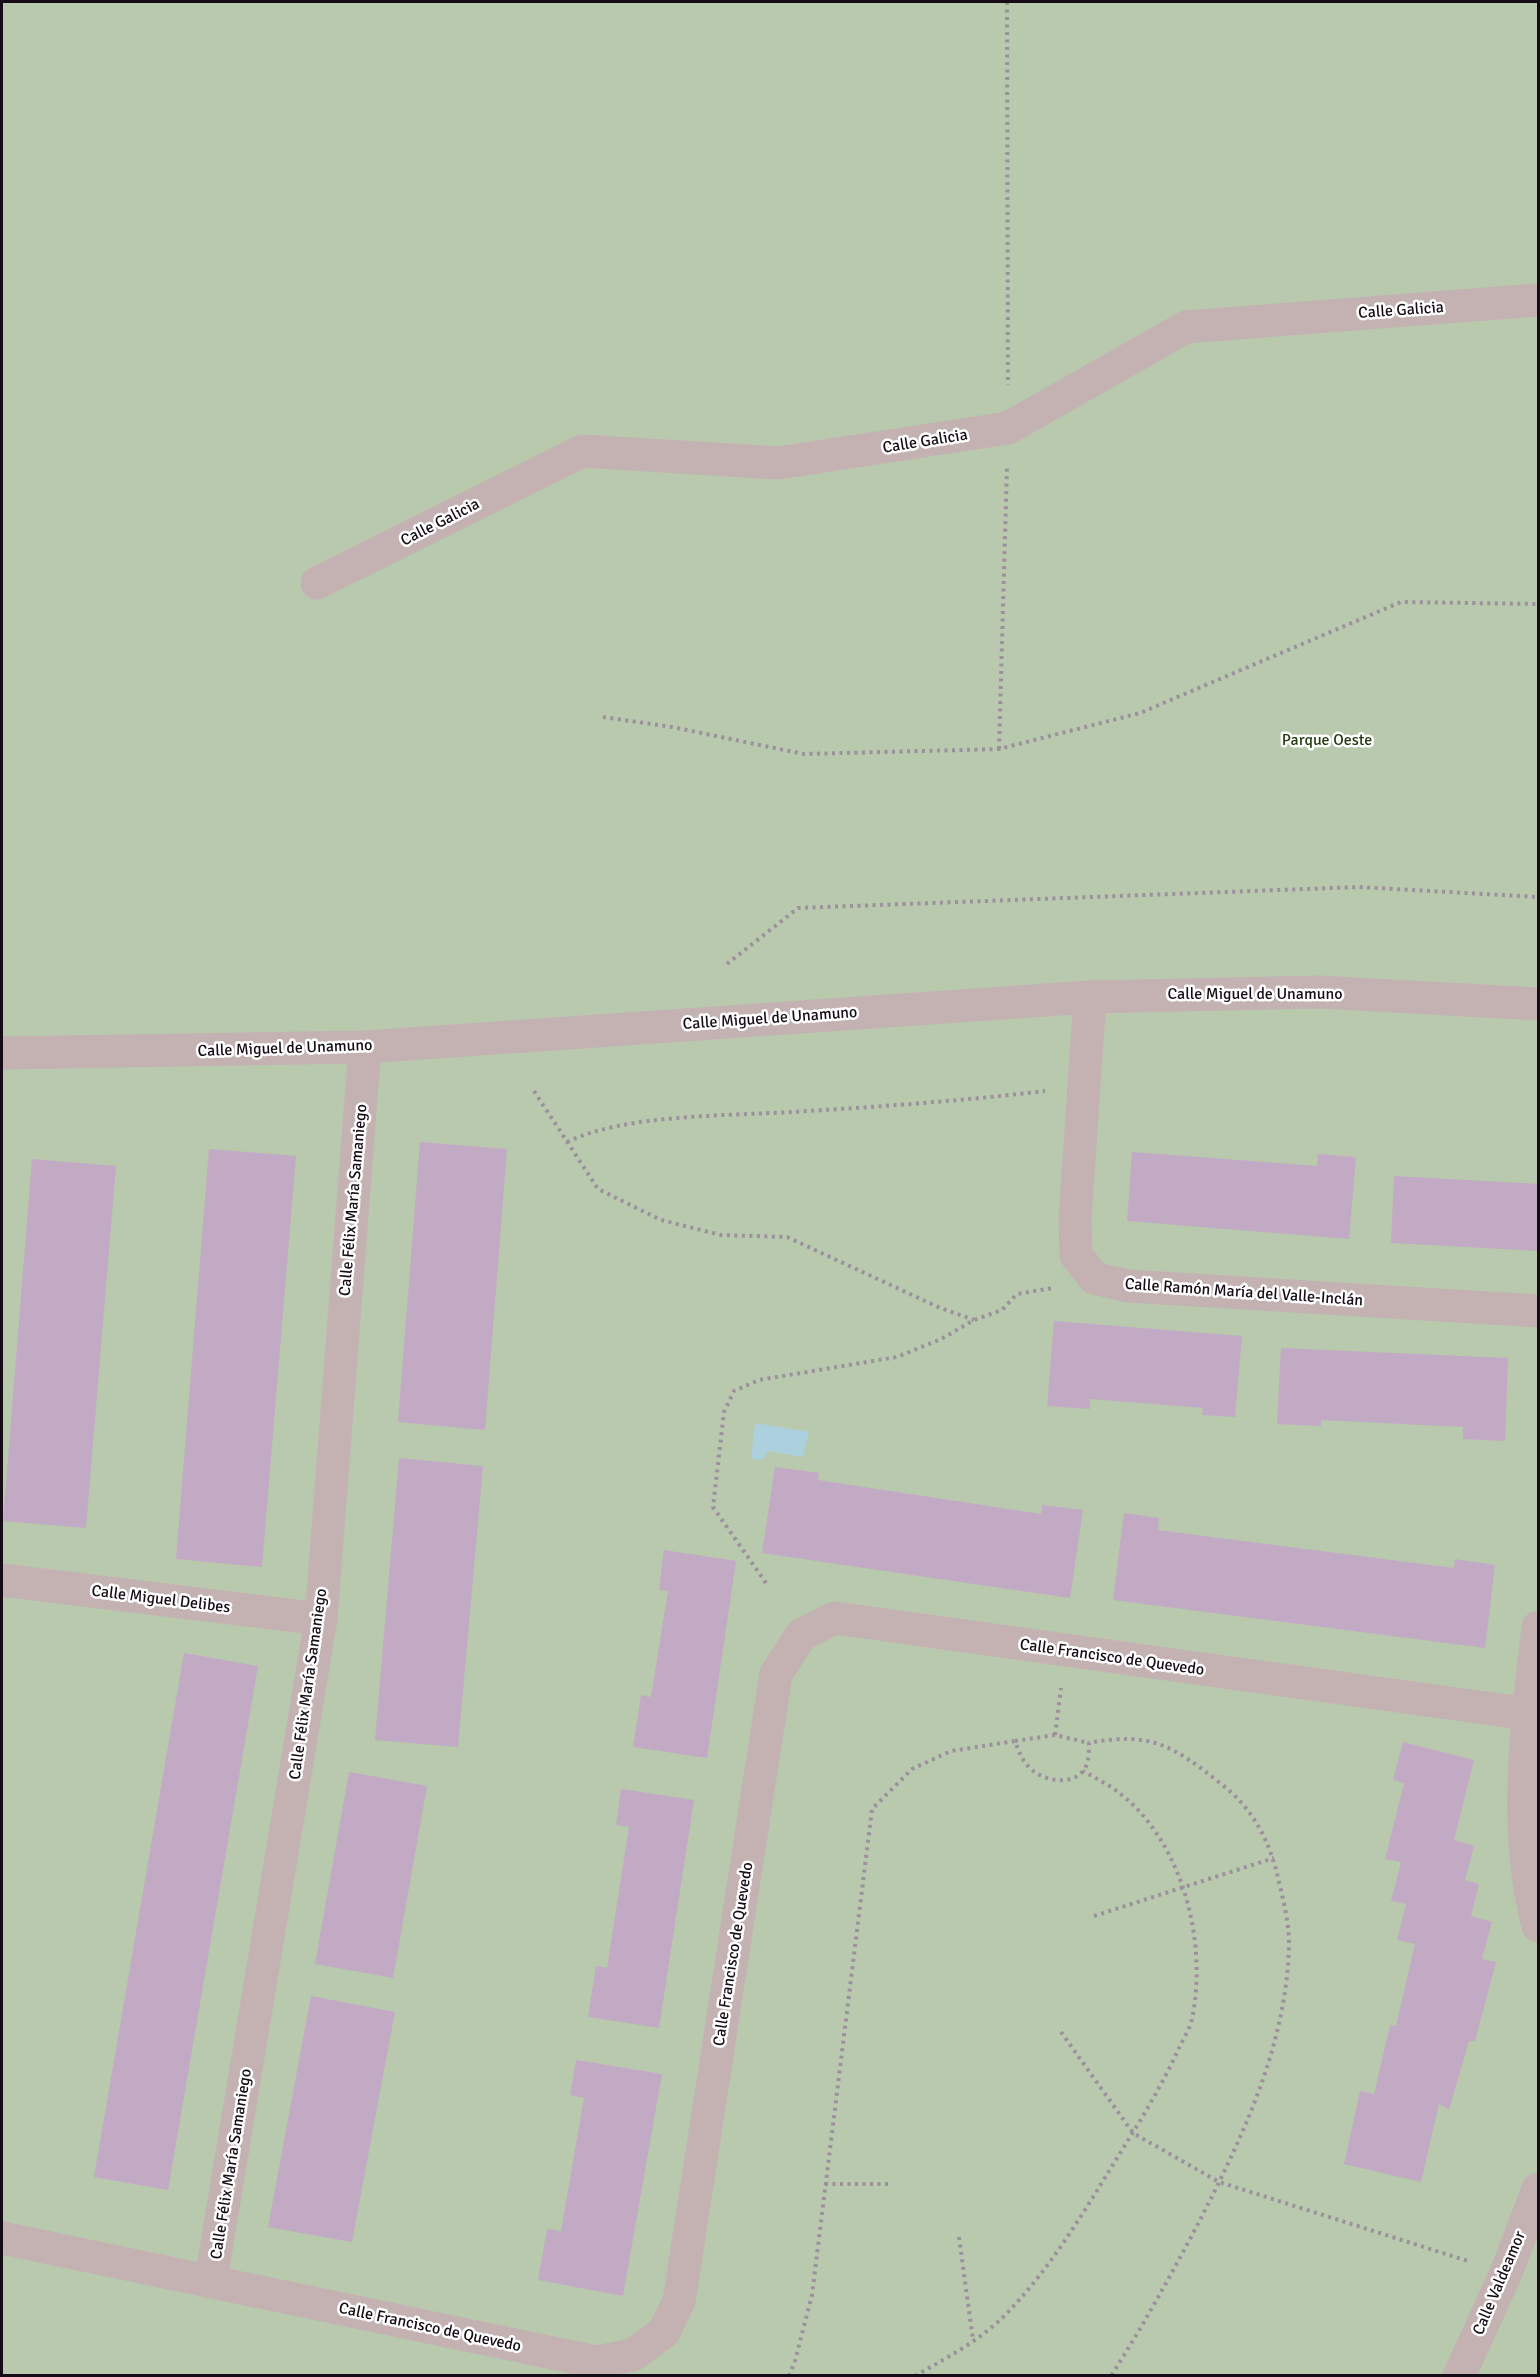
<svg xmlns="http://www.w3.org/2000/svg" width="1540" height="2377" font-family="Signika,sans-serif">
  <rect width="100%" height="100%" fill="#fdeefe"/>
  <!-- green -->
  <path fill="#b8c9ae" d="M2,2H1538V2375L2,2376Z"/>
  <!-- water -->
  <path fill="#acd0de" d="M755,1423L809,1432L803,1457L768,1451L765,1457L759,1460L751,1458Z"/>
  <!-- building -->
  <g fill="#c2aac4">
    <path d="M420,1142L507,1149L485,1430L398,1422Z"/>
    <path d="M209,1149L296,1156L262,1567L176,1559Z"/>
    <path d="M1132,1152L1317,1166L1318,1154L1356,1157L1349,1239L1127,1221Z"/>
    <path d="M32,1159L116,1166L86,1528L3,1521Z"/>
    <path d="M1394,1176L1538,1184V1251L1391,1243Z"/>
    <path d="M1054,1321L1242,1336L1235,1417L1202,1415L1203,1408L1090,1399V1409L1047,1406Z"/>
    <path d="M1281,1348L1508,1358L1505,1441L1463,1439V1427L1321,1420V1426L1277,1424Z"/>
    <path d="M399,1458L483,1466L458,1747L375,1740Z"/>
    <path d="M775,1467L819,1473L818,1480L1041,1514L1042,1505L1083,1510L1070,1598L762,1553Z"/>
    <path d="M1124,1513L1159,1518L1158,1530L1454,1568L1455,1559L1495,1565L1485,1648L1113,1600Z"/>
    <path d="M664,1550L736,1561L707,1758L633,1747L641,1695L651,1697L668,1591L659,1590Z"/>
    <path d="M184,1653L258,1666L168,2190L94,2177Z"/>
    <path d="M1403,1742L1474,1760L1454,1840L1474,1846L1465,1880L1479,1884L1471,1916L1492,1922L1482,1959L1496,1962L1475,2041H1469L1449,2110L1439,2104L1421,2182L1344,2164L1360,2091L1374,2094L1390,2025L1396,2026L1415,1944L1397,1940L1406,1904L1391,1901L1401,1862L1385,1859L1404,1783L1393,1780Z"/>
    <path d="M349,1772L427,1786L393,1978L315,1964Z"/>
    <path d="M621,1789L694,1800L659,2028L588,2017L596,1966L607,1968L629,1827L616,1825Z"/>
    <path d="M311,1996L395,2012L352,2242L268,2227Z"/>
    <path d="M576,2060L662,2074L623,2296L538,2280L547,2229L561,2231L584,2098L570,2095Z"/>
  </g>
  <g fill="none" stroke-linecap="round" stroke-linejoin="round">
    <!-- path -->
    <g stroke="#9c909d" stroke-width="4" stroke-dasharray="3 4.5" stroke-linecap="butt">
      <path d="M1007,2L1008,385"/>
      <path d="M603,717L672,727L804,754L999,749L1140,713L1401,602L1538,604"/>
      <path d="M999,749L1007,467"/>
      <path d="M727,964L798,908L1359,887L1538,897"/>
      <path d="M534,1091L598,1189L661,1220L721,1235L787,1237L938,1307L974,1320"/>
      <path d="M567,1142C625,1114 726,1116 791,1112C876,1107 961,1101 1045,1091"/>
      <path d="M766,1583L713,1507L724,1412L734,1391L759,1380L897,1357L941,1339L974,1320L1002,1310L1017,1294L1052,1288"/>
      <path d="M1055,1735L1061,1688"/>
      <path d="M1015,1741L1055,1735L1089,1743"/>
      <path d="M1094,1916L1274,1858"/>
      <path d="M1061,2032L1133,2133L1219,2182L1471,2262"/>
      <path d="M825,2184H892"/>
      <path d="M959,2237L973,2340"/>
      <path d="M789,2376L795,2361L812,2295L872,1809L912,1769L951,1751L1015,1741C1019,1752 1022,1761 1031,1769C1044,1781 1071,1786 1083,1771C1089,1764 1089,1752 1089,1743C1151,1731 1173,1746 1220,1783C1254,1809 1270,1842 1279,1882C1284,1903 1289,1923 1289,1944C1287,2044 1243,2136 1199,2222C1171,2275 1143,2326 1111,2376"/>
      <path d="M915,2376C948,2357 983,2339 1009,2311C1051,2267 1082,2215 1114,2163C1137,2126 1161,2088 1179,2048C1183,2039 1190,2029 1192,2019C1208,1943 1183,1841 1118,1792C1108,1784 1095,1778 1083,1771"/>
    </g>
    <!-- minor -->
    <g stroke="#c4b2b3" stroke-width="33">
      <path d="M317,583L582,451L778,463L1008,428L1186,327L1538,300"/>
      <path d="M1090,997L1075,1220L1076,1255L1094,1278L1128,1286L1538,1311"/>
      <path d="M2,1053L365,1047L1090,997L1319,992L1538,1004"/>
      <path d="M2,1580L321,1619"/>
      <path d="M1538,1627C1527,1728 1512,1826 1538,1926"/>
      <path d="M2,2238L596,2362L633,2355L664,2332L679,2301L776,1674L801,1635L835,1618L1528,1714"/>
      <path d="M211,2280L321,1619L365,1047"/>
      <path d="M1459,2376L1506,2273L1538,2189"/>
    </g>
  </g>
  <g text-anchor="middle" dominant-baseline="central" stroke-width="5" stroke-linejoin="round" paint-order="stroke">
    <!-- street labels -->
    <g font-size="16" fill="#150c15" stroke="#fff">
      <text transform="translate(1401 310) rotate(-4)">Calle Galicia</text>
      <text transform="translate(925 441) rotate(-9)">Calle Galicia</text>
      <text transform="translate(440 522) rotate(-27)">Calle Galicia</text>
      <text x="1255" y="994">Calle Miguel de Unamuno</text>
      <text transform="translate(770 1018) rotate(-4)">Calle Miguel de Unamuno</text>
      <text transform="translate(285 1048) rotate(-2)">Calle Miguel de Unamuno</text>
      <text transform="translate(353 1200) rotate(-85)">Calle Félix María Samaniego</text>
      <text transform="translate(1244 1292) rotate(4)">Calle Ramón María del Valle-Inclán</text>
      <text transform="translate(161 1599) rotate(7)">Calle Miguel Delibes</text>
      <text transform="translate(1112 1657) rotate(8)">Calle Francisco de Quevedo</text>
      <text transform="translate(308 1684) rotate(-82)">Calle Félix María Samaniego</text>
      <text transform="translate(733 1954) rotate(-81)">Calle Francisco de Quevedo</text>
      <text transform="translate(231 2164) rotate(-81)">Calle Félix María Samaniego</text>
      <text transform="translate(1499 2283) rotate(-67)">Calle Valdeamor</text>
      <text transform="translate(430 2327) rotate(12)">Calle Francisco de Quevedo</text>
    </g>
    <!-- park labels -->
    <g font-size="16" fill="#233c12" stroke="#fff">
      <text x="1327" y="740">Parque Oeste</text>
    </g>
  </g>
  <!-- border -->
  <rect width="1540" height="2377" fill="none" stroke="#150c15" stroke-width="6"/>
</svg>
